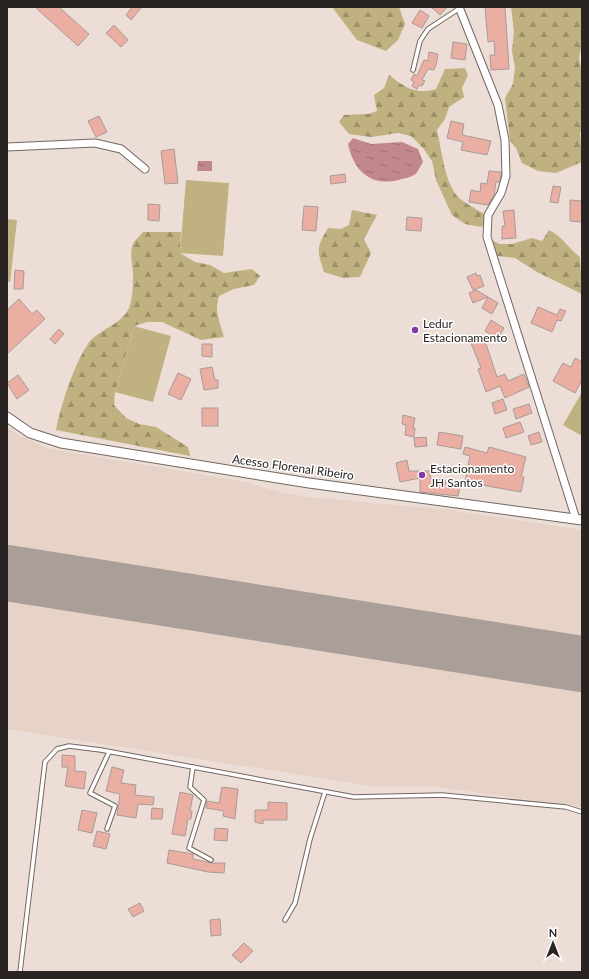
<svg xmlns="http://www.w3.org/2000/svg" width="589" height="979" font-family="Lato,sans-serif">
  <defs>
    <pattern id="forest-firs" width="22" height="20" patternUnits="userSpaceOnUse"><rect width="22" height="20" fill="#c0b180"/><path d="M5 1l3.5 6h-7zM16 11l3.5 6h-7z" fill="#9c9068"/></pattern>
    <pattern id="water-ripples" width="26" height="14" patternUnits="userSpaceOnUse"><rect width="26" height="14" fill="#c1878d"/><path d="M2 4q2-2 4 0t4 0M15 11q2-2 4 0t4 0" fill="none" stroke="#9d6e73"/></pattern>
  </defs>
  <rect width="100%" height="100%" fill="#ecded6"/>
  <!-- built -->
  <path fill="#e6d2c6" d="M7,427L20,436L50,449L246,482L279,492L309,497L450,510L582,530V807L429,786L378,787L7,729Z"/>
  <!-- forest -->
  <g fill="url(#forest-firs)">
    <path d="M332,7H399L405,24L398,40L386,51L357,40Z"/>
    <path d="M511,7H582V45L579,57L582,75V132H580L582,162L556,173L538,171L522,163L516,148L510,141L505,98L513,84L515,68L512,51L514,31Z"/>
    <path d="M465,68L468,75L462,88L464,97L449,107L445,119L437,130C442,150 444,184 460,199C467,204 476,209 484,214L486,223L481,227L465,224L452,215L436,180L432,161L423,148L411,136L398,133L371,137L349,134L339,122L344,115L368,114L377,111L374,95L384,88L389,75C404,87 416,95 436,89L445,69Z"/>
    <path d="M352,210L377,215L364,239L371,253L360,277L343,278L324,272C317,250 316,248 328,228L341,229L349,225Z"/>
    <path d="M549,230C562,236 568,248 580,257L582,294L537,272L515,258L491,255L487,237L499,244H512L532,238L542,241Z"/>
    <path d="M143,232H181L180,253L195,262L210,265L224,273L252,269L260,276L254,285L234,289L219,296C214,312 220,322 224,337L201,340L162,322H147L134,326L115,392L114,405L126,418L139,424L156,427L188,447L190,456L56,430C61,405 74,364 88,344C98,329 125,324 130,305C133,296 133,284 133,275C133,265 129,254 133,244C135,240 140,236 143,232Z"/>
  </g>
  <!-- pitch -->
  <g fill="#c0b180">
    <path d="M186,180L229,183L223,256L180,253Z"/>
    <path d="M7,219L17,220L10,282H7Z"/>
    <path d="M134,326L171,336L153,402L115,392Z"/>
    <path d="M582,392V436L563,425Z"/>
  </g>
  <!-- water -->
  <g fill="url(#water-ripples)">
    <path d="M353,138L371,144L402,142L418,149L423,162C420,166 418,173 414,175C411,177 406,178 402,179C373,188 354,173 348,144Z"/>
    <path d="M198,161H212V171H197Z"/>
  </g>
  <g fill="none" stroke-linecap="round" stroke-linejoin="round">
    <!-- runway -->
    <path stroke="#a99e98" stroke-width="56" d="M7,573L582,664"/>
  </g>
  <!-- building -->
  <g fill="#eaafa2" stroke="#a99a97">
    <path d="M35,7H59L89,34L78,46Z"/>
    <path d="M132,7H142L131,20L126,15Z"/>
    <path d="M431,7H447L440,15Z"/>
    <path d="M485,7H505L509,69L491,70L490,55H495L494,41L488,42Z"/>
    <path d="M420,10L429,16L422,28L412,23Z"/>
    <path d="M114,25L128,40L121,47L106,33Z"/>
    <path d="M453,42L467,44L465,60L451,58Z"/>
    <path d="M429,52L438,54L437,61L434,70L428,69L422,80L425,81L422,86L419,85L417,89L412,86L414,82L411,80L414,74L417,76L424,60L428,61Z"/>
    <path d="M99,116L107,132L96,137L88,121Z"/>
    <path d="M451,121L464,124L462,135L491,141L487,155L461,150L463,142L447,138Z"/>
    <path d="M174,149L178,183L165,184L161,151Z"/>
    <path d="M489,171L501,172V175L499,182H496L494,195L488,205L469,202L471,190L480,192L481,183L487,184Z"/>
    <path d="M345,174L346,182L331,184L330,176Z"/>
    <path d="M553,186L561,187L558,203L550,202Z"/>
    <path d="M570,200L582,201V222L570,221Z"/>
    <path d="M148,204L160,205L159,221L148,220Z"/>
    <path d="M304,206L318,207L316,231L302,230Z"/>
    <path d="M514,210L516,238L502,239V226H505L503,211Z"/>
    <path d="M407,217L422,218L421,231L406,230Z"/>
    <path d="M15,270L24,271L23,289H14Z"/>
    <path d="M476,273L477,276L480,275L484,286L473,290L467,277Z"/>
    <path d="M476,290L488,297L473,303L469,293Z"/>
    <path d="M488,297L498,303L492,314L482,308Z"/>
    <path d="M19,299L32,314L37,310L45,319L7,354V310Z"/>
    <path d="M538,307L557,315L560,309L566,311L561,321L557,320L552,332L531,323Z"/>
    <path d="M491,320L504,328L498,339L485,331Z"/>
    <path d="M59,329L64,334L55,344L50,339Z"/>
    <path d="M484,338L497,377L505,374L508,381L524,374L529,387L505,398L500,386L486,392L478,369L481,368L471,343Z"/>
    <path d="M202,344H212V357L202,356Z"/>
    <path d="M575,358L582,362V380L575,393L553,381L563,363L571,367Z"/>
    <path d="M212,367L215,380H218V388L204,390L200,369Z"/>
    <path d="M178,373L191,379L181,400L168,394Z"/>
    <path d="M18,375L29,390L17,399L7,383Z"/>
    <path d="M503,399L507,410L495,414L492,403Z"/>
    <path d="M529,404L532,413L516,419L513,409Z"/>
    <rect x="202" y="408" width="16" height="18"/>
    <path d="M403,415L415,418L413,428H415L414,437L405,435L406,425L402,424Z"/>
    <path d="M520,422L524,432L506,438L503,428Z"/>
    <path d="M439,432L463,436L461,449L437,445Z"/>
    <path d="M539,432L542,442L531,445L528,436Z"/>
    <path d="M426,437L427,446L415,447L414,438Z"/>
    <path d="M465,447L487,453L489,447L526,457L521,477H524L521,492L465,482L470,456L463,454Z"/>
    <path d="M407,460L409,471H430L431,479L445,480L446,485L460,487L458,496L420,492V478L400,482L396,463Z"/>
    <path d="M62,755L75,756V771L86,772L84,789L65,786L68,767H62Z"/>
    <path d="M112,767L124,770L121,783L136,785L135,795L154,797L153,805L138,804L136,818L117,815L120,794L106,791Z"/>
    <path d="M222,787L238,789L235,819L223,816L224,811L206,808L207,801L219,803Z"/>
    <path d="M180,792L193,795L190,811H192L191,819H188L185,836L172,834Z"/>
    <path d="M268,802L287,803V820H263V824L255,822V810H268Z"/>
    <path d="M152,808L163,809L162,819H151Z"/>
    <path d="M82,810L97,813L92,833L78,830Z"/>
    <path d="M215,828L228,829L227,841L214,840Z"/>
    <path d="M97,831L110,834L106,849L93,846Z"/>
    <path d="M169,850L193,854V859L211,863H225L224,873L208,872L167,863Z"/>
    <path d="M140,903L144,911L133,917L128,909Z"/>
    <path d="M220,919L221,935L211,936L210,920Z"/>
    <path d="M244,943L253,951L241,963L232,955Z"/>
  </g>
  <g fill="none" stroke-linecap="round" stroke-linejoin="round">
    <defs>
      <g id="service">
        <path d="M413,70L420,41L428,29L460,8"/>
        <path d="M193,767L190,787L204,800L189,848L211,860"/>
        <path d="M107,829L115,806L90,793L109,752"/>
        <path d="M285,920L295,903L310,839L325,792"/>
        <path d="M20,972L45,762L57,749L69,746L101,750L354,797L442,795L566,807L582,812"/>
      </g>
      <g id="minor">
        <path d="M459,7L498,105L505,140L506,176L501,193L488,215L487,237L576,519"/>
        <path d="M7,147L95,143L121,149L145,169"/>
      </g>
      <path id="tertiary" d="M7,417L30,433L61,443L309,483L582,520"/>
    </defs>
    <!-- service casing -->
    <use href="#service" stroke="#736760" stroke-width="5.5"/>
    <!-- minor casing -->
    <use href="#minor" stroke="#736760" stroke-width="9"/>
    <!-- tertiary casing -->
    <use href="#tertiary" stroke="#736760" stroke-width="11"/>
    <!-- service -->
    <use href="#service" stroke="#fff" stroke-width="3.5"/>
    <!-- minor -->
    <use href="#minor" stroke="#fff" stroke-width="7"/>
    <!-- tertiary -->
    <use href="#tertiary" stroke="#fff" stroke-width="9"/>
  </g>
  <!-- markers -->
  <g fill="#8237a8" stroke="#fff" stroke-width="1.5">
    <circle cx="415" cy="330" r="4"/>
    <circle cx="422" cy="475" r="4"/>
  </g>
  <g text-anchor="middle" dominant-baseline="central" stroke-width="3" stroke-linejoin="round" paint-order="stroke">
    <!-- poi labels -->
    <g font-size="12" fill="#292421" stroke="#fff" text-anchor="start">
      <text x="423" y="323">Ledur<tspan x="423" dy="14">Estacionamento</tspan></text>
      <text x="430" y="468">Estacionamento<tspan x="430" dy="14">JH Santos</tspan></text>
    </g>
    <!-- street labels -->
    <g font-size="12" fill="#292421" stroke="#fff">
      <text transform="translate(293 467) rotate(8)">Acesso Florenal Ribeiro</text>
    </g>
  </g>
  <!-- border -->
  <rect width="589" height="979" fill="none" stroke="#292421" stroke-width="16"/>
  <!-- north arrow -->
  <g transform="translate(553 943)" stroke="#ffffff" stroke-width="3" paint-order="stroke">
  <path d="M0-3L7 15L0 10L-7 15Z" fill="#292421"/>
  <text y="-6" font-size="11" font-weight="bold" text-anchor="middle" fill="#292421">N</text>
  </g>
</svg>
